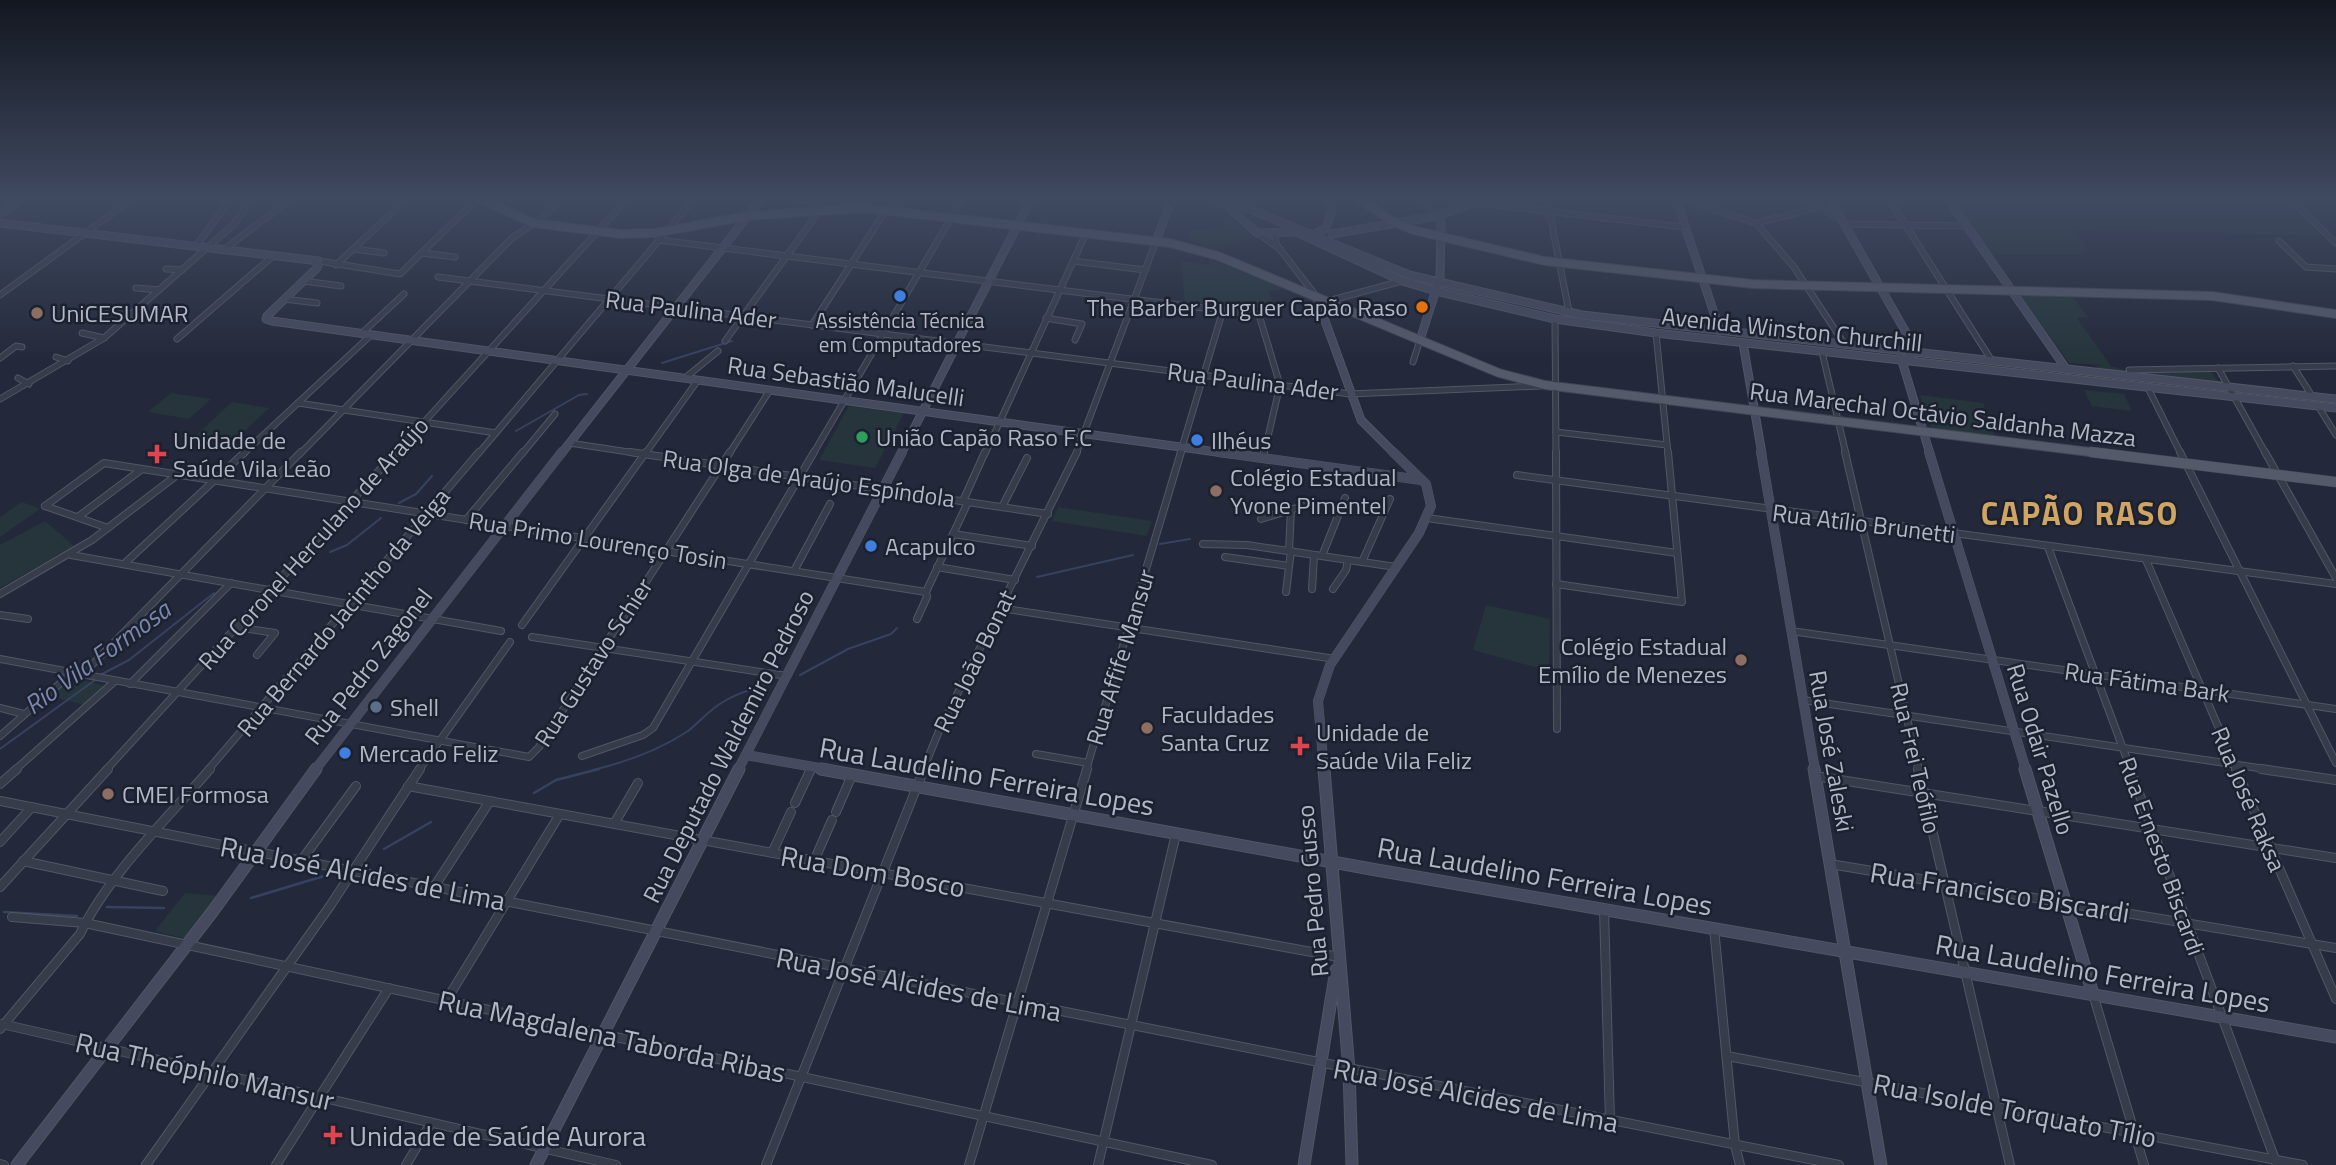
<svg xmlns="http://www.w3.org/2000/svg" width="2336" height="1165" font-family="'Titillium Web',sans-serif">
  <rect width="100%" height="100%" fill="#23293a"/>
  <!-- green -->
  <g fill="#25353b">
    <path d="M1951,199H2285L2323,236L2073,230L2086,248L2082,255L1989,254Z"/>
    <path d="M1233,219L1253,237L1215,250L1188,239L1192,228L1203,230Z"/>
    <path d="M1210,259L1286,289L1268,291L1277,311L1185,301L1181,261L1210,265Z"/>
    <path d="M2021,296H2072L2088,317L2077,318L2111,366L2127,371L2210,370L2218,382L2099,370L2096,366L2104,365L2069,363Z"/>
    <path d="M2084,390L2124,394L2132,411L2092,406Z"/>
    <path d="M171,393L211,399L189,419L148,412Z"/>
    <path d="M1920,395L1983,403L1995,436L1935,429L1929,424Z"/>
    <path d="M232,402L269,408L228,447L190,441Z"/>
    <path d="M849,406L904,413L875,468L819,460Z"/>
    <path d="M22,502L40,509L0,537V517Z"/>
    <path d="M1058,507L1152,521L1147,536L1052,521Z"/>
    <path d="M45,521L74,546L0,588V545Z"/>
    <path d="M1486,605L1550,619L1549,671L1473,650Z"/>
    <path d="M82,680L106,686L86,705L48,696L64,683Z"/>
    <path d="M185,893L220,896L187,939L155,931Z"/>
  </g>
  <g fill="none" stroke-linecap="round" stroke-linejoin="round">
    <!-- stream-far1 -->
    <g stroke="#374261" stroke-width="2">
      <path d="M662,363L732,341"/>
      <path d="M516,431L579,395L587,394"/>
      <path d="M399,503L416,494L432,476"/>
      <path d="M1160,544L1190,539"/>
      <path d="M330,552L347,545L381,518"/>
      <path d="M1037,577L1133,555"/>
      <path d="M102,674L129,660L214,593"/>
      <path d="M800,675L848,649L891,634L897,628"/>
      <path d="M0,749L95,680"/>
      <path d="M593,770C626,762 658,751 688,731C697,724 704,716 713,709C730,695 752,689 773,682"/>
    </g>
    <!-- stream -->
    <g stroke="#374261" stroke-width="2.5">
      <path d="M534,793L556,780L599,769"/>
      <path d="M384,849L431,822"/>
      <path d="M251,898L324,876"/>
      <path d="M107,907L164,908"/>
      <path d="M4,912L77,916"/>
    </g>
    <defs>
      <g id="street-far2">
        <path d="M797,199L854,206"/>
        <path d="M1422,199L1437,216"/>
        <path d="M1547,199L1569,312"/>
        <path d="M1680,199L1756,223L1794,267L1845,345"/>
        <path d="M1805,199L1842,220"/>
        <path d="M1889,199L1992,361"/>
        <path d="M2290,199L2336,243"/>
        <path d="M1476,203L1685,227"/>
        <path d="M1756,223L1821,207"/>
        <path d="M1844,224L1967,226"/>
        <path d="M1258,233L1277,247"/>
        <path d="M1275,234L1276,244L1316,296"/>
        <path d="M659,240L1259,315L1280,385L1264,454"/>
        <path d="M2279,241L2306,267L2336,269"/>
        <path d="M196,246L225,207L223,199"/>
        <path d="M354,249L384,253"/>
        <path d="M223,250L291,199"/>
        <path d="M421,253L455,257"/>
        <path d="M319,261L400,274L477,199"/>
        <path d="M1073,261L1145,270"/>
        <path d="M336,265L407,199"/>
        <path d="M166,269L182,270"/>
        <path d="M438,277L953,343"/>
        <path d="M303,281L341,286"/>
        <path d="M136,288L159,290"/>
        <path d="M0,295L132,199"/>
        <path d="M284,299L317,303"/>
        <path d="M1328,301L1402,281"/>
        <path d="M109,311L132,314"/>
        <path d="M1046,318L1082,324L1075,340"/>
        <path d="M1555,319L1556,454"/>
        <path d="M812,325L893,199"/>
        <path d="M82,333L104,338"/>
        <path d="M1656,333L1668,454"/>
        <path d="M361,334L404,294"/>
        <path d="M177,339L273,256"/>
        <path d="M725,341L828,199"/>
        <path d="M961,344L1350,394L1540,386"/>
        <path d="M1822,352L1846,454"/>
        <path d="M56,357L68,361"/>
        <path d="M0,358L16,346L22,347"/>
        <path d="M1413,362L1420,340"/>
        <path d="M2293,366L2312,396"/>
        <path d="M2218,368L2266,454"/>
        <path d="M2129,370L2336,366"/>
        <path d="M18,378L29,384"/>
        <path d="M685,378L718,351"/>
        <path d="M2148,388L2181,454"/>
        <path d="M0,399L104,338L233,225L253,199"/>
        <path d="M298,403L496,433"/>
        <path d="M2318,406L2336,435"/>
        <path d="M1556,432L1667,445"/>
        <path d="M569,443L642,454"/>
        <path d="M243,454L371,335"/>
        <path d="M300,454L512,238L541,219L560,199"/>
        <path d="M395,454L627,199"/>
        <path d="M478,454L694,199"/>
        <path d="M522,454L555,414"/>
        <path d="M645,454L698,380"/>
        <path d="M729,454L770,390"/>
        <path d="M813,454L962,199"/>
        <path d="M985,454L1086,233"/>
        <path d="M1076,454L1156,241"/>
        <path d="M1180,454L1223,310"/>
      </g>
      <g id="street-far1">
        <path d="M630,452L1048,514"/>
        <path d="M1556,452L1557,729"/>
        <path d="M1845,452L1919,770"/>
        <path d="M2180,452L2336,763"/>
        <path d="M2265,452L2336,578"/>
        <path d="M1263,458L1264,452"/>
        <path d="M1517,475L2336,584"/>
        <path d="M963,501L985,452"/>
        <path d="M45,506L104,463L926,592"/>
        <path d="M45,506L108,528"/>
        <path d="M1002,507L1027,458"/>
        <path d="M78,517L142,469"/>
        <path d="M1427,518L1677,553"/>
        <path d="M1261,519L1303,506"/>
        <path d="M466,520L523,452"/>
        <path d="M953,534L1032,546"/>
        <path d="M1203,544L1247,545L1396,567"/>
        <path d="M2048,547L2131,770"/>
        <path d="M1289,551L1291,509"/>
        <path d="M71,555L501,631"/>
        <path d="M1322,556L1345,498"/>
        <path d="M1225,557L1289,566"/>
        <path d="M2146,560L2237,770"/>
        <path d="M1362,562L1390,499"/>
        <path d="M124,564L245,452"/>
        <path d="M937,567L1015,580"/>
        <path d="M794,571L830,504"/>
        <path d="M1556,584L1682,602L1668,452"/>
        <path d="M1312,589L1314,555"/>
        <path d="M1333,589L1346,570L1348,560"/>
        <path d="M1286,592L1291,551"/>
        <path d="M0,594L92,540L177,475"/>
        <path d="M1000,608L1335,659"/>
        <path d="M0,615L28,619"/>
        <path d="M917,619L927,597L926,592L968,502"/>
        <path d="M522,625L646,452"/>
        <path d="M236,627L275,633L257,655"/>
        <path d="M1791,631L2336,709"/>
        <path d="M532,637L787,676"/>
        <path d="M0,659L529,757L539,747L730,452"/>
        <path d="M82,675L301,452"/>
        <path d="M130,684L231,583"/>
        <path d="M1803,700L2272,770"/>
        <path d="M0,708L24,714"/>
        <path d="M0,736L72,673"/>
        <path d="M1036,754L1088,763"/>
        <path d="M582,756L643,735L653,728L814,452"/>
        <path d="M15,770L115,681"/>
        <path d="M106,770L396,452"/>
        <path d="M208,770L479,452"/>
        <path d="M419,770L510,642"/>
        <path d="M810,770L812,767"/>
        <path d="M923,770L939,731L1077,452"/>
        <path d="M1086,770L1181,452"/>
      </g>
      <g id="street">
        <path d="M1918,769L2010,1165"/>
        <path d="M2130,769L2277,1165"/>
        <path d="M2236,769L2336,999"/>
        <path d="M2261,769L2336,780"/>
        <path d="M1815,776L2336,858"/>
        <path d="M0,784L17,769"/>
        <path d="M408,786L1339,957"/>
        <path d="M0,801L1839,1165"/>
        <path d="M795,803L811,769"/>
        <path d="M836,812L852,775"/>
        <path d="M614,824L638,783"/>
        <path d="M0,842L32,807"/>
        <path d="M772,853L791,812"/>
        <path d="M23,861L163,891"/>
        <path d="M301,861L356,786"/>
        <path d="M814,861L832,820"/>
        <path d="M1830,864L2336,948"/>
        <path d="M0,887L108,769"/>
        <path d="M434,887L490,801"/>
        <path d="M1604,909L1610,1121"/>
        <path d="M12,917L85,923L1212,1165"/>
        <path d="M1714,928L1735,1145L1740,1165"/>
        <path d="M2093,994L2144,1165"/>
        <path d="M446,1001L560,814"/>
        <path d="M2,1024L616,1165"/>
        <path d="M0,1029L80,934C108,875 167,819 210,769"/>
        <path d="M1727,1056L2303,1165"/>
        <path d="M0,1164L4,1165"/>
        <path d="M146,1165L330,906L420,769"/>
        <path d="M276,1165L389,988"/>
        <path d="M406,1165L431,1123"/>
        <path d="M766,1165L924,769"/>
        <path d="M969,1165L1087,769"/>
        <path d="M1098,1165L1176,834"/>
      </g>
      <g id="secondary-far2">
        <path d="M1211,199L1227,206L1257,233L1296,232L1402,281L1436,291L1555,319L1656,333L2336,408"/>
        <path d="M1225,199L1409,275L1582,315L2336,399"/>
        <path d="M1676,199L1720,331"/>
        <path d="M1830,199L1917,352L1902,361L1930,454"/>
        <path d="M1948,199L2067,370"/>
        <path d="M0,214L22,199"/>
        <path d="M0,223L319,261L317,268L267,316L266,319L272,321L1231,454"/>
        <path d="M1315,234L1326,228L1332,209L1331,199"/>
        <path d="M1332,234L1437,216L1484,199"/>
        <path d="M1156,241L1172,199"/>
        <path d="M1316,296L1361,420L1395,454"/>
        <path d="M1420,340L1440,277L1441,222L1437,216"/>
        <path d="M958,341L1031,199"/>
        <path d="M1743,343L1762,454"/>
        <path d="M561,454L761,199"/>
        <path d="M901,454L956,346"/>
      </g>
      <g id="secondary-far1">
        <path d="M1219,452L1421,480"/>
        <path d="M1761,452L1815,770"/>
        <path d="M1929,452L2026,770"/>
        <path d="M746,755L831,770"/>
        <path d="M315,770L562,452"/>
        <path d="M738,770L902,452"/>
        <path d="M1324,770L1318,701L1330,665L1419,533L1431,506L1426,484L1393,452"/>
      </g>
      <g id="secondary">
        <path d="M821,769L1371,869L2336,1037"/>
        <path d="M1324,769L1349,1070L1352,1165"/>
        <path d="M1814,769L1881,1165"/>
        <path d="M2025,769L2093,994"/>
        <path d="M17,1165L213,911L316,769"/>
        <path d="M536,1165L739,769"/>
        <path d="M1304,1165L1336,970"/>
      </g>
      <g id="primary-far1">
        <path d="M481,199L533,223L621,234L655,233L747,216L864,208L1170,243L1218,256L1499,373L1545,385L2106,454"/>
        <path d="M1359,199L1392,221L1413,230L1545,261L1753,284L2212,296L2336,314"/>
      </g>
      <path id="primary" d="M2091,452L2336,482"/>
    </defs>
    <!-- street-far2 casing -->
    <use href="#street-far2" stroke="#525665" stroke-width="7"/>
    <!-- street-far1 casing -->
    <use href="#street-far1" stroke="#525665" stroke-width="8"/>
    <!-- street casing -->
    <use href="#street" stroke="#525665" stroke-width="10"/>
    <!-- secondary-far2 casing -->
    <use href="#secondary-far2" stroke="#525665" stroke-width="9"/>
    <!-- secondary-far1 casing -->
    <use href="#secondary-far1" stroke="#525665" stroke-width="10"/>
    <!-- secondary casing -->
    <use href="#secondary" stroke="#525665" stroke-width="13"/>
    <!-- primary-far1 casing -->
    <use href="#primary-far1" stroke="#404553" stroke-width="10"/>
    <!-- primary casing -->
    <use href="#primary" stroke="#404553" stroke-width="11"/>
    <!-- street-far2 -->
    <use href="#street-far2" stroke="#373c4b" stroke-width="5"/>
    <!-- street-far1 -->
    <use href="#street-far1" stroke="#373c4b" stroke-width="6"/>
    <!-- street -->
    <use href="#street" stroke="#373c4b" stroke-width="8"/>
    <!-- secondary-far2 -->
    <use href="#secondary-far2" stroke="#454a5e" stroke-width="7"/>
    <!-- secondary-far1 -->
    <use href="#secondary-far1" stroke="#454a5e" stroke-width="9"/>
    <!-- secondary -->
    <use href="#secondary" stroke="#454a5e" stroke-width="11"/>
    <!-- primary-far1 -->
    <use href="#primary-far1" stroke="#555a6b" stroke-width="8"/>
    <!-- primary -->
    <use href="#primary" stroke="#555a6b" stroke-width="10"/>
  </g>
  <!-- sky -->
  <linearGradient id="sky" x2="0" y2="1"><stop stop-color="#131720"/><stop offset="0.55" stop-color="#3f4960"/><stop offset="1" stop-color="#3f4960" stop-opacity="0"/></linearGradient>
  <rect width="2336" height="362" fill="url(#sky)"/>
  <!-- markers -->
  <g fill="#3f7fe0" stroke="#1c212f" stroke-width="2.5">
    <circle cx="900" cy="296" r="7"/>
    <circle cx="1197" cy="440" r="7"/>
    <circle cx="871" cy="546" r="7"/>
    <circle cx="345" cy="753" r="7"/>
  </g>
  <circle fill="#e8710a" stroke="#1c212f" stroke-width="2.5" cx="1422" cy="307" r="7"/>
  <g fill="#8d6e63" stroke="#1c212f" stroke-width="2.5">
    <circle cx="37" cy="313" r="7"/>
    <circle cx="1216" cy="491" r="7"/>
    <circle cx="1741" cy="660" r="7"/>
    <circle cx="1147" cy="728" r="7"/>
    <circle cx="108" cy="794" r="7"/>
  </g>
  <circle fill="#2e9e5b" stroke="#1c212f" stroke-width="2.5" cx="862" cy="437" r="7"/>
  <g fill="#e0444e" stroke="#1c212f" stroke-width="2.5">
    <path d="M153.5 443.5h7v7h7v7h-7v7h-7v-7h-7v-7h7z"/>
    <path d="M1296.5 735.5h7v7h7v7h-7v7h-7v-7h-7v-7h7z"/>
    <path d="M329.5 1124.5h7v7h7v7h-7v7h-7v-7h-7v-7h7z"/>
  </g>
  <circle fill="#5c6f8a" stroke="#1c212f" stroke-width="2.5" cx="376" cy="707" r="7"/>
  <g text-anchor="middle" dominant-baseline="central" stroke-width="5" stroke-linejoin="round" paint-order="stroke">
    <!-- far-poi labels -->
    <g font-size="21" fill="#b2b6c6" stroke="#1c212f">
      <text x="900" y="320">Assistência Técnica<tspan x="900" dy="24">em Computadores</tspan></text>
    </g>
    <!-- poi labels -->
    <g font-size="24" fill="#b2b6c6" stroke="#1c212f" text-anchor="start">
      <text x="1408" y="307" text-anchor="end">The Barber Burguer Capão Raso</text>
      <text x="51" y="313">UniCESUMAR</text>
      <text x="876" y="437">União Capão Raso F.C</text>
      <text x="173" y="440">Unidade de<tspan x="173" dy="28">Saúde Vila Leão</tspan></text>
      <text x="1211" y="440">Ilhéus</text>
      <text x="1230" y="477">Colégio Estadual<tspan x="1230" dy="28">Yvone Pimentel</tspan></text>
      <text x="885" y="546">Acapulco</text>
      <text x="1727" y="646" text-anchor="end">Colégio Estadual<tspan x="1727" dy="28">Emílio de Menezes</tspan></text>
      <text x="390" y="707">Shell</text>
      <text x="1161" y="714">Faculdades<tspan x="1161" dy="28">Santa Cruz</tspan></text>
      <text x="1316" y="732">Unidade de<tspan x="1316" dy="28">Saúde Vila Feliz</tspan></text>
      <text x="359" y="753">Mercado Feliz</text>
      <text x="122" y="794">CMEI Formosa</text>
    </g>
    <!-- street labels -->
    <g font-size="24" fill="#b2b6c6" stroke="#1c212f">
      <text transform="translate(691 309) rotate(7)">Rua Paulina Ader</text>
      <text transform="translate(1792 329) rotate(6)">Avenida Winston Churchill</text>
      <text transform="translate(846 381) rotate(8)">Rua Sebastião Malucelli</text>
      <text transform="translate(1253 381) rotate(7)">Rua Paulina Ader</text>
      <text transform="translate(1943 414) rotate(7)">Rua Marechal Octávio Saldanha Mazza</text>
      <text transform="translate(809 478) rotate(8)">Rua Olga de Araújo Espíndola</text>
      <text transform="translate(1864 523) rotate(7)">Rua Atílio Brunetti</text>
      <text transform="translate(598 540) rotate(9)">Rua Primo Lourenço Tosin</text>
      <text transform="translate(313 543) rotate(-48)">Rua Coronel Herculano de Araújo</text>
      <text transform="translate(343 612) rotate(-50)">Rua Bernardo Jacintho da Veiga</text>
      <text transform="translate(1120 657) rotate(-73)">Rua Affife Mansur</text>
      <text transform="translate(974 661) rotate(-64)">Rua João Bonat</text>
      <text transform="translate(593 662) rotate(-57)">Rua Gustavo Schier</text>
      <text transform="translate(368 666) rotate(-52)">Rua Pedro Zagonel</text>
      <text transform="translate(2147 682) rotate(8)">Rua Fátima Bark</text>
      <text transform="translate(728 746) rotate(-63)">Rua Deputado Waldemiro Pedroso</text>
      <text transform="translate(2041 749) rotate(73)">Rua Odair Pazello</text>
      <text transform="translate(1832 751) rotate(80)">Rua José Zaleski</text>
      <text transform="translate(1916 758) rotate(77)">Rua Frei Teófilo</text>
      <text transform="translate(2249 799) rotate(67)">Rua José Raksa</text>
      <text transform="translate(2162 856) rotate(70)">Rua Ernesto Biscardi</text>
      <text transform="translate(1312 891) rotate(-95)">Rua Pedro Gusso</text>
    </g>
    <!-- water labels -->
    <g font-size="26" font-style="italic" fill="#7b87ad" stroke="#1c212f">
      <text transform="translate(97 657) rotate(-36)">Rio Vila Formosa</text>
    </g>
    <!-- near-street labels -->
    <g font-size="28" fill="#b2b6c6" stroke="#1c212f">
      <text transform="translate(987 776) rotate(10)">Rua Laudelino Ferreira Lopes</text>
      <text transform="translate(873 871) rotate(10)">Rua Dom Bosco</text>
      <text transform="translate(363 873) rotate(11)">Rua José Alcides de Lima</text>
      <text transform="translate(1545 876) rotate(10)">Rua Laudelino Ferreira Lopes</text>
      <text transform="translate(2000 892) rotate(9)">Rua Francisco Biscardi</text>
      <text transform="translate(2103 973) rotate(10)">Rua Laudelino Ferreira Lopes</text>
      <text transform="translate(919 984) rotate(11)">Rua José Alcides de Lima</text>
      <text transform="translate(612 1036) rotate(12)">Rua Magdalena Taborda Ribas</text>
      <text transform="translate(205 1071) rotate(13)">Rua Theóphilo Mansur</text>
      <text transform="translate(1476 1095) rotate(11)">Rua José Alcides de Lima</text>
      <text transform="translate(2015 1110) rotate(11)">Rua Isolde Torquato Tílio</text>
    </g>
    <!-- near-poi labels -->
    <g font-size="28" fill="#b2b6c6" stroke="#1c212f" text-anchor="start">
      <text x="349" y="1135">Unidade de Saúde Aurora</text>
    </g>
    <!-- district labels -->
    <g font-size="32" font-weight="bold" letter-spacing="2" fill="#d0a563" stroke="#1c212f">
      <text x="2080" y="513">CAPÃO RASO</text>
    </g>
  </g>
</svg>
